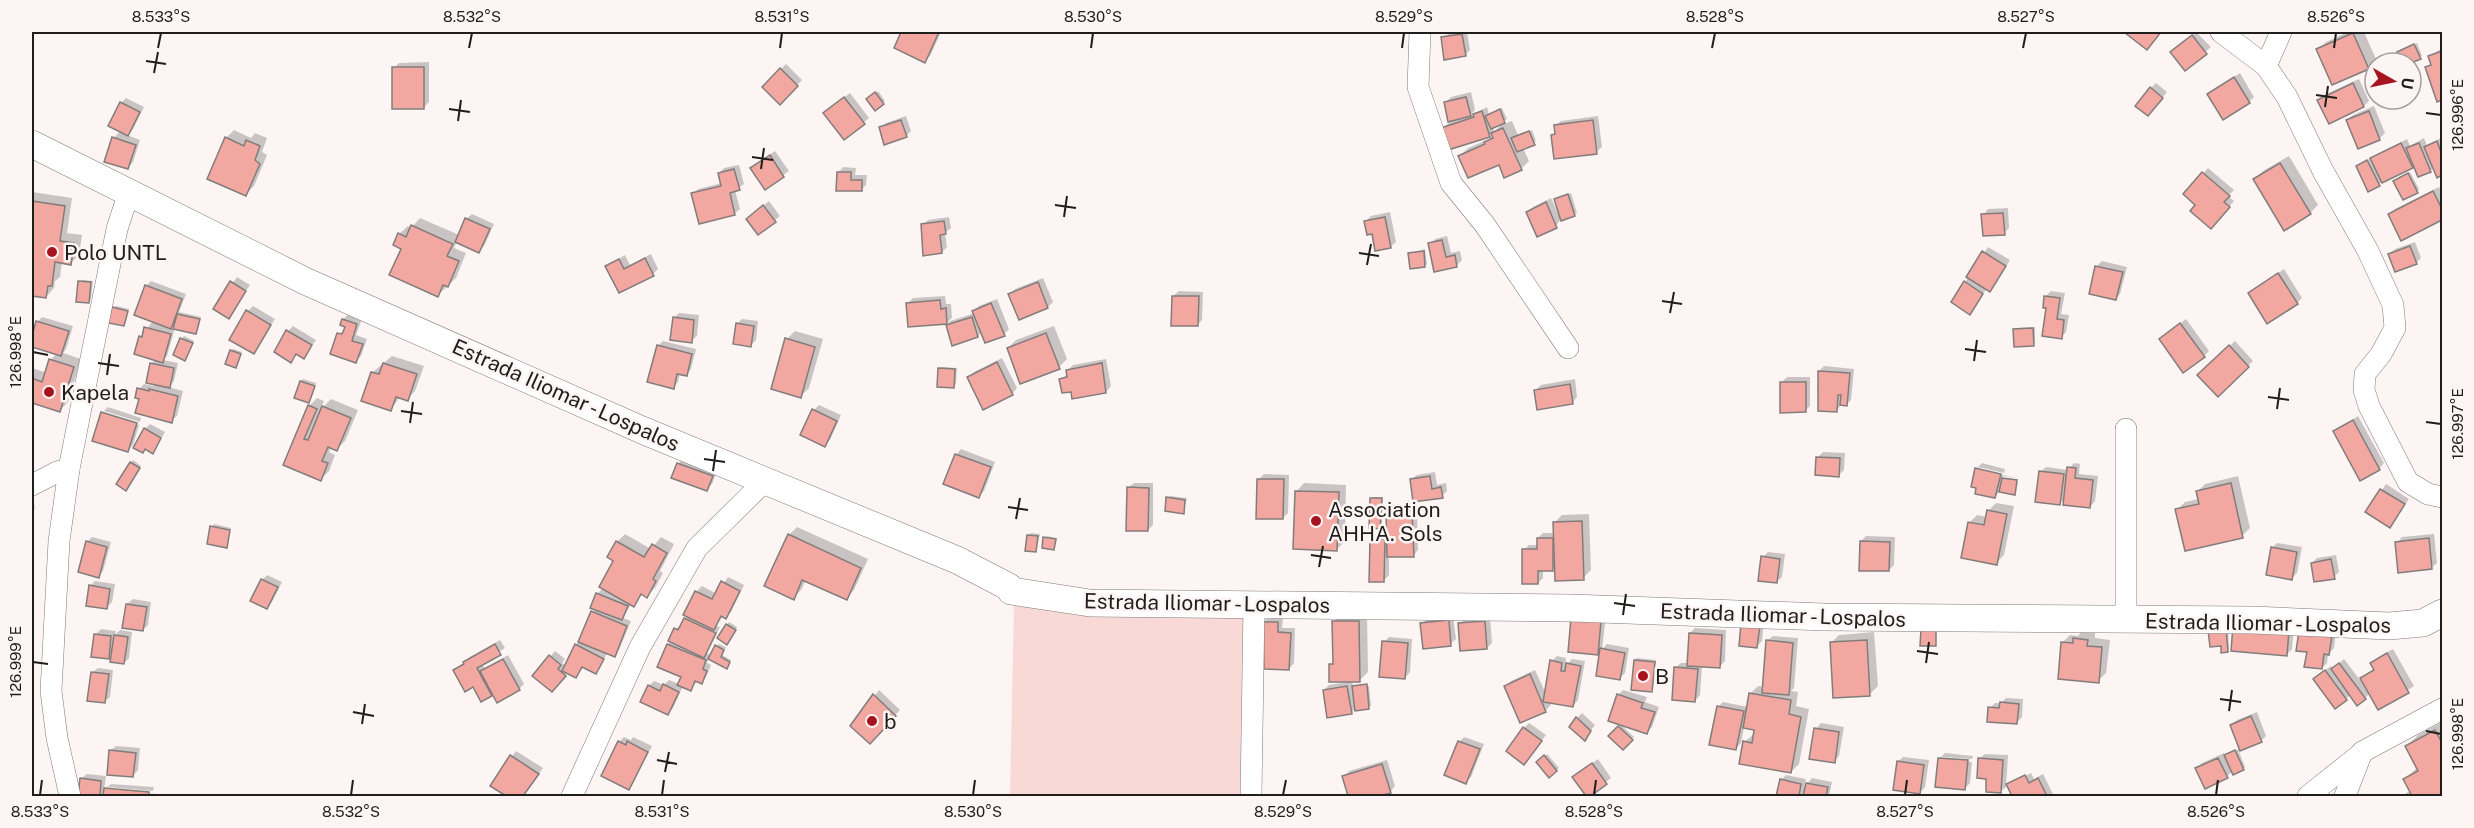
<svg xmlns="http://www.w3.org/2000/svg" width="2474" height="828" font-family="'Public Sans',sans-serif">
  <rect width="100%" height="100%" fill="#fcf5f4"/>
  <!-- green -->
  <path fill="#f8d9d6" d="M1014,603L1245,608L1241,796H1010Z"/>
  <!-- shadow -->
  <g fill="#0003" fill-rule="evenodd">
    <path d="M903,32H941L930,56L924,61L896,47Z"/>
    <path d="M1452,32H1467L1470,50L1465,55L1442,38Z"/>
    <path d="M2196,32L2211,47L2185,69L2177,47Z"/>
    <path d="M2348,32H2364L2376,59L2368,68L2318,50L2326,42Z"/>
    <path d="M2417,43L2422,56L2403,63L2398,52Z"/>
    <path d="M2442,48V99L2438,100L2427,67L2432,63L2430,56Z"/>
    <path d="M429,62V102L423,108L394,68L399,63Z"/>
    <path d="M786,64L802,80L780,103L764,87Z"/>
    <path d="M2240,73L2254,97L2249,102L2209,94Z"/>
    <path d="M2359,79L2369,101L2364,106L2319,101L2324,95Z"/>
    <path d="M2156,83L2167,92L2153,109L2151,88Z"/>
    <path d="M878,91L885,101L875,109L870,97Z"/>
    <path d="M1471,92L1475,110L1468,117L1487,107L1489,114L1502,108L1507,119L1493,127L1494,132L1501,125L1512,121L1518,135L1532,130L1536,141L1523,148L1529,161L1521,169L1460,156L1468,148L1489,139L1494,134L1449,148L1443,128L1450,122L1445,103L1451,97Z"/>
    <path d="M850,93L869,118L845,138L830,108Z"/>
    <path d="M126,98L144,107L133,129L127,135L140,140L133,162L128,168L114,138L120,131L121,103Z"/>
    <path d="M2374,106L2385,133L2380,138L2358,147L2347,120L2353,115Z"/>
    <path d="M906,116L911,131L906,136L880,128L886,123Z"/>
    <path d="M1598,116L1602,147L1596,152L1553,135L1556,132L1555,126L1561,121Z"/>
    <path d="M234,130L251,138L255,133L267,138L262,152L267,155L254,186L246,194L226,138Z"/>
    <path d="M2442,137V173L2437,176L2434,167L2430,171L2415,165L2381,182L2379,185L2360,164L2407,139L2410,146L2424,138L2427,146Z"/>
    <path d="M775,151L789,171L765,188L752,168Z"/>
    <path d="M2289,156L2318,205L2310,213L2255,179L2263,171Z"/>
    <path d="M739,165L744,184L735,190L740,209L734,214L693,194L698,189L722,183L719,173L724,168Z"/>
    <path d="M843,167L856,168L855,175H867L866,185L861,190L838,173Z"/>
    <path d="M2208,168L2234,190L2228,196L2234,201L2216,222L2185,194Z"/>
    <path d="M2410,172L2419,189L2417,191L2397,179Z"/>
    <path d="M2439,187L2442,194V218L2402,239L2390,214L2395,209Z"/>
    <path d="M32,192L72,198L67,233L82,235L79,255L71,263L62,262L60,277L55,281L54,288L46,297L32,294Z"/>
    <path d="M1571,193L1577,213L1560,220L1556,226L1527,212L1533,207L1551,198L1560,218L1562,217L1556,199Z"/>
    <path d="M769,201L780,216L759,233L753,214Z"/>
    <path d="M2008,208L2009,228L2004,233L1983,215L1988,209Z"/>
    <path d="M1390,212L1396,242L1390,247L1373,232L1366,221L1371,216Z"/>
    <path d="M472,214L494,224L484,246L479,251L457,241L454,248L466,253L456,278L438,295L403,248L399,234L408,226L411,228L420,218L459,235L466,219Z"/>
    <path d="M949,217L951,228L945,233L947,247L942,252L923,225L928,220Z"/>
    <path d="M1447,236L1451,253L1460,251L1462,260L1457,265L1435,270L1430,244L1435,239Z"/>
    <path d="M2415,242L2421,258L2416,263L2390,255L2395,249Z"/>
    <path d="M1988,247L2010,260L1995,285L1990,290L1987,288L1974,308L1965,282Z"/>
    <path d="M1425,249L1427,264L1425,266L1410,253Z"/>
    <path d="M651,254L658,269L653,274L620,291L607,266L625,255L630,265Z"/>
    <path d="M2102,261L2127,267L2120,294L2115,299L2091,293L2097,266Z"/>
    <path d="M2284,269L2302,298L2297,303L2250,293Z"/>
    <path d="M237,277L250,285L228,317L215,309Z"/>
    <path d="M1043,278L1053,302L1048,307L1010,294L1015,289Z"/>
    <path d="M82,280L93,281L91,299L89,301L79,282Z"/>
    <path d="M151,281L186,294L179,312L201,317L196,333L175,328L167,356L163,360L178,363L174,381L168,387L183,391L177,416L171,421L141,398L139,389L144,384L154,386L157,383L151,364L156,359L140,337L153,321L146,286ZM177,321L175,329L170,328Z"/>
    <path d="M1179,291L1203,292L1202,320L1197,325L1173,296Z"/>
    <path d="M2051,291L2065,293L2061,314L2069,315L2066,332L2061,337L2046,296Z"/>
    <path d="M945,296L946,304H951L952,318L947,322L975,313L974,311L979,306L997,299L1009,329L1004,334L982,332L978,336L947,326L950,322L909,326L907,304L913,298Z"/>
    <path d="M116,306L129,309L123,325L113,308Z"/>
    <path d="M253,306L275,319L254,352L248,311Z"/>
    <path d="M679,313L699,315L697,336L691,341L674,318Z"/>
    <path d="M349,314L362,319L356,335L367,339L361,356L356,361L339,334L346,329L343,319Z"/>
    <path d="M42,317L73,326L66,349L63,353L81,359L68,402L60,410L32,401V368L47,373L51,360L57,353L32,346L37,322Z"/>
    <path d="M742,319L758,321L756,340L751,345L737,324Z"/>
    <path d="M2186,319L2209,351L2204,356L2161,339Z"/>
    <path d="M293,326L316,340L304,357L297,353L291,361L288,331Z"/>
    <path d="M1054,326L1067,359L1059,367L1008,348L1016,340Z"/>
    <path d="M2035,327V342L2033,344L2015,330L2017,328Z"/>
    <path d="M795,331L823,339L809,388L801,396L787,339Z"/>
    <path d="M184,336L194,341L185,359L174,354Z"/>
    <path d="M663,341L696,349L691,369L686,375L680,373L678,382L673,387L658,346Z"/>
    <path d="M2235,341L2253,361L2218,395L2199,375Z"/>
    <path d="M233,349L242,352L235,367L231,351Z"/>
    <path d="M392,356L424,366L415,391L407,399L400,397L391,409L363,400L373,372Z"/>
    <path d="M1002,358L1017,388L1012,394L969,377L974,372Z"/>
    <path d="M1106,359L1111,386L1106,392L1072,390L1061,379L1068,374V370L1073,365Z"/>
    <path d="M1824,366L1854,369L1851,400L1846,405L1842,404L1836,411L1821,391L1817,390L1819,371Z"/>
    <path d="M941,367L957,368L956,384L954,387L939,369Z"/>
    <path d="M1787,377H1810V406L1805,411L1782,382Z"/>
    <path d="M303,379L316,383L309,401L301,381Z"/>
    <path d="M1575,379L1577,397L1572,403L1536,390L1541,385Z"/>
    <path d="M317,398L324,401L320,410L331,399L358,410L345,441L337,449L331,447L329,452L335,455L329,471L321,479L285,464L309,406Z"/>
    <path d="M819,405L841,415L830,440L825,445L814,410Z"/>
    <path d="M108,407L141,418L140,422L104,411Z"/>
    <path d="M103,411V414L139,425L133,445L128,450L94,440Z"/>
    <path d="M2358,416L2384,463L2379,469L2335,431Z"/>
    <path d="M150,424L165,432L153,452L146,448L143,451L145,429Z"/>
    <path d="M961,449L995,462L984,491L979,496L956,455Z"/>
    <path d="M1823,452L1845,453L1844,470L1839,475L1818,457Z"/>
    <path d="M683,459L717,471L712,484L707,489L678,464Z"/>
    <path d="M133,460L141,466L128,487L131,463Z"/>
    <path d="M1982,463L2005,469L2004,473L1978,467V470L2018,478L2003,476V479L2018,482L2016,491L2014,493L2000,491L1994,497L1976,469Z"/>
    <path d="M2074,463L2080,464L2079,474L2098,476L2095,501L2090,507L2065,498L2060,503L2040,472L2046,467L2068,470Z"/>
    <path d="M1435,472L1437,485L1446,483L1447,491L1442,496L1411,480L1417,475Z"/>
    <path d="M1264,474L1289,475L1288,513L1283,518L1258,480Z"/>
    <path d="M2238,476L2250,528L2242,536L2177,510L2185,502L2199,499L2197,492L2205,484Z"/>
    <path d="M1134,483H1153V525L1148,530L1128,488Z"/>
    <path d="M1304,483L1346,485L1345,541L1337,549L1296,492Z"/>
    <path d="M2386,484L2409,499L2390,526L2367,512Z"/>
    <path d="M1170,496L1187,498L1183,512L1167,498Z"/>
    <path d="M1374,497H1383L1382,525L1380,527L1372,499Z"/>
    <path d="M1996,503L2014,506L2004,555L1996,563L1969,523L1977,515L1987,517L1988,511Z"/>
    <path d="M32,505H35L32,526Z"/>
    <path d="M1417,506L1418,550L1413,556H1389V575L1384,580L1371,539L1376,534H1388V512L1393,507Z"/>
    <path d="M1589,514L1591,570L1583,578L1556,566L1552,570L1543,569V578L1538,583L1524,550L1529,545H1538V538L1543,533H1555L1554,523L1562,515Z"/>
    <path d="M214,524L231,528L226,546L212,527Z"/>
    <path d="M797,527L868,559L854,590L846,598L806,580L801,590L793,598L789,535Z"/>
    <path d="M1031,533L1040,534L1036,551L1029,535Z"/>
    <path d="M625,534L651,549L661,537L674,544L660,571L663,573L655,588L647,596L643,594L633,605L631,604L623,618L631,621L619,650L614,655L608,652L596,672L584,666L576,677L568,672L557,685L534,676L555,651L565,659L562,663L566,666L596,608L597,594L603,588L615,560L617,542Z"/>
    <path d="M2434,534L2437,563L2431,568L2397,543L2402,537Z"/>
    <path d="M1047,536L1057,538L1054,548L1045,538Z"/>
    <path d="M1866,536L1895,537L1894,565L1889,570L1861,541Z"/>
    <path d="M92,537L111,542L103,571L98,576L87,542Z"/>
    <path d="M2277,543L2302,547L2297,573L2292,578L2272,548Z"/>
    <path d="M1768,552L1785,554L1782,577L1776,582L1763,557Z"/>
    <path d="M2336,555L2339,572L2334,577L2312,563L2317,558Z"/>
    <path d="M267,575L282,582L272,602L267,608L262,580Z"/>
    <path d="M728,577L744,585L731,612L726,617L723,616L716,626L720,627L707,653L711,656L719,644L726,647L722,655L731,660L727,667L709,658L707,663L711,665L706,677L701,683L697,681L691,689L683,686L673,708L668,713L649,686L654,681L664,685L669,680L679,684L683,676L659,666L675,629L682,625L688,615L685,614L697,591L702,586L717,594Z"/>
    <path d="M95,581L115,584L112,602L107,607L90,586Z"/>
    <path d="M133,599L151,602L148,625L143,630L127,604Z"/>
    <path d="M1367,613L1368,672L1360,680H1352L1353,687L1369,686L1371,706L1355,709L1351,713L1324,690L1329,685L1348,682L1331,665L1334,661V622L1342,614Z"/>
    <path d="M1453,616L1456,639L1450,644L1422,624L1427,619Z"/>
    <path d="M1606,616L1602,649L1607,644L1629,648L1625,673L1620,678L1602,649L1597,654L1569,651Z"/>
    <path d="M1269,617L1283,618L1282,628H1295L1294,663L1289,669L1264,622Z"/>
    <path d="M1490,617L1492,643L1487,648L1460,624L1465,619Z"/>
    <path d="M1764,620L1762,641L1757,646L1741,645Z"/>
    <path d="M729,622L737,627L729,641L719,638Z"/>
    <path d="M2337,624L2334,648L2328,654L2327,663L2322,668L2308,651Z"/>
    <path d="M2294,625L2292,649L2286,655L2232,650Z"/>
    <path d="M2228,627L2229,649L2223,651Z"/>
    <path d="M1695,628L1726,630L1725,661L1720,666L1702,665L1700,695L1695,701L1675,668L1681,663H1689L1690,633Z"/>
    <path d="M101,629L116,631L115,635L120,630L132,632L129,658L124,663L113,652L108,657L95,635Z"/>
    <path d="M2082,631L2095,632V638L2110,640L2106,673L2098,681L2062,643L2070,635L2078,636Z"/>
    <path d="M1874,632L1878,686L1870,694L1831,643L1839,635Z"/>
    <path d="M1773,636L1798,638L1794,688L1791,691L1798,692L1796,706L1809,709L1799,764L1791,772L1744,742L1754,734L1755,728L1744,727L1741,743L1736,748L1718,707L1723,702L1748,707L1750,694L1758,686L1764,687L1767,641Z"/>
    <path d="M1389,637L1412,639L1410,672L1405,678L1384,642Z"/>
    <path d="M500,640L505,648L482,663L485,669L508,655L524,684L519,689L493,692L482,700L474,685L455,670L470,657Z"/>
    <path d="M2393,649L2414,686L2379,708L2370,693L2365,698L2351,694L2346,699L2320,674L2331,666L2333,669L2344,659L2360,680L2375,669L2372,663L2377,658Z"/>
    <path d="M1557,656L1566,658L1565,667L1572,659L1585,661L1578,700L1573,706L1549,701L1551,705L1546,710L1521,721L1506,686L1511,681L1535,670L1546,694L1552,661Z"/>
    <path d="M1637,658L1656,660L1653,688L1651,690L1635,660Z"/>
    <path d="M98,668L113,670L110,697L104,702L92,673Z"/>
    <path d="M879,690L900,710L870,741L852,726Z"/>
    <path d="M1623,690L1647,697L1645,702L1659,707L1652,727L1647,732L1618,695Z"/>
    <path d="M2006,698L2023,699L2022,717L2017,722L1990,708L1995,703H2001Z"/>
    <path d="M2257,712L2266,736L2261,741L2231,725L2237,720Z"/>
    <path d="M1582,713L1595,725L1585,739L1577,718Z"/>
    <path d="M2442,722V796H2402L2411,790L2405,779L2418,767L2407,746L2418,735Z"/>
    <path d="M1529,723L1546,735L1529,757L1524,728Z"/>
    <path d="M1821,723L1844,727L1839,756L1834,761L1816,729Z"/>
    <path d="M1621,725L1634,737L1623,748L1611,736Z"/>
    <path d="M624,737L631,740L633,737L652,746L633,783L628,788L619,742Z"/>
    <path d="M1464,737L1484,744L1471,777L1466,782L1459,742Z"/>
    <path d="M116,746L140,748L138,770L133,776L110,751Z"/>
    <path d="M2238,749L2245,767L2243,769L2233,771L2227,776L2197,768L2202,763L2224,753L2225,756Z"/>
    <path d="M516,751L543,768L524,796H509L492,785Z"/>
    <path d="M1945,753L1973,756L1972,759L1942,757V760L1972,762L1970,783L1965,788L1940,758Z"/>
    <path d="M1547,754L1559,768L1549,776L1538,762Z"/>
    <path d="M1985,754L2008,755L2006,787L2000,792L1979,759Z"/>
    <path d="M1903,757L1929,760L1925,787L1920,793L1898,762Z"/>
    <path d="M1598,759L1611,778L1588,796L1574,777Z"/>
    <path d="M1387,760L1395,786L1390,792L1374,796H1350L1344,777L1349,771Z"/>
    <path d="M2031,773L2034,779L2043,774L2053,794L2050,796H2013L2008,785L2012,781V783Z"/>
    <path d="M87,774L106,776L104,790L111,784L154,787L153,791L108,787V790L157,794V796H105V792L100,796H80L81,779Z"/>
    <path d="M1786,775L1806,779L1804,787L1812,778L1832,782L1829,796H1777L1781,780Z"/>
  </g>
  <!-- building -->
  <g fill="#f2a8a1" stroke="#827c7b" stroke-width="1.5">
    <path d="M901,32H939L925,63L894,48Z"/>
    <path d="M2124,32H2161L2147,50Z"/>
    <path d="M2353,33L2369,69L2332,85L2316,49Z"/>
    <path d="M1462,34L1466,56L1444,60L1441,37Z"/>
    <path d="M2192,35L2207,54L2185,71L2170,52Z"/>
    <path d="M2414,44L2421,59L2411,63H2401L2397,52Z"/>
    <path d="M2442,51V100L2437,102L2425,67L2431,65L2428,56Z"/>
    <rect x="392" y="67" width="32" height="42"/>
    <path d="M780,68L798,86L780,105L762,87Z"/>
    <path d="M2234,77L2250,103L2223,120L2207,94Z"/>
    <path d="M2353,83L2364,107L2329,124L2317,100Z"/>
    <path d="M2150,87L2163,98L2148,116L2135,106Z"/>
    <path d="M875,92L884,104L875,111L866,99Z"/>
    <path d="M844,97L865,124L844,140L823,113Z"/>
    <path d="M1466,97L1471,116L1448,122L1444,102Z"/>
    <path d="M120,102L140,112L128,136L108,126Z"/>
    <path d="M1500,109L1505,123L1491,129L1485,116Z"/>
    <path d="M1482,111L1490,137L1448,150L1441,128L1474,117L1473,114Z"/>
    <path d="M2369,111L2380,140L2358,149L2346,120Z"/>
    <path d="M901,120L907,137L884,145L879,127Z"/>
    <path d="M1593,120L1597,154L1554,159L1551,135L1555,134L1554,125Z"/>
    <path d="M1503,128L1522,170L1504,178L1499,165L1468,178L1458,156L1485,144L1484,142L1493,138L1491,133Z"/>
    <path d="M1529,131L1535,145L1517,152L1511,138Z"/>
    <path d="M112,137L136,145L128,169L104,162Z"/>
    <path d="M225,137L244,146L246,140L260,146L255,160L260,164L246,196L207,179Z"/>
    <path d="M2437,141L2442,155V175L2437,178L2424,147Z"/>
    <path d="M2401,143L2413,168L2382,183L2370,158Z"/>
    <path d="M2419,143L2431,172L2418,177L2406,148Z"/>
    <path d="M770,155L784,177L765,190L750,168Z"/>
    <path d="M2367,160L2380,186L2368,192L2356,166Z"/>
    <path d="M2280,163L2311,214L2284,231L2253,179Z"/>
    <path d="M734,169L740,190L730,193L735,215L699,224L691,193L721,186L718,173Z"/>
    <path d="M837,172H851V180H862V191H836Z"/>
    <path d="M2202,172L2230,196L2224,202L2230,207L2211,229L2190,211L2195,205L2183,194Z"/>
    <path d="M2408,173L2418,193L2403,200L2393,181Z"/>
    <path d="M2433,191L2442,209V220L2401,241L2388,214Z"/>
    <path d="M1568,194L1575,216L1561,221L1554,199Z"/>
    <path d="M32,201L65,206L60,241L74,243L71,265L55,262L52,286H48L46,298L32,296Z"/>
    <path d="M1546,202L1557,228L1537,237L1526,212Z"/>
    <path d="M763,205L776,222L758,235L746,219Z"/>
    <path d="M2003,213L2005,235L1983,236L1981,214Z"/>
    <path d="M1385,217L1391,248L1375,251L1372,234L1367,235L1364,221Z"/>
    <path d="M465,218L490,229L479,253L455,242Z"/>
    <path d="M944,221L946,234L940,235L942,253L923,256L921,224Z"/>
    <path d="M411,225L453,244L447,256L459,261L448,287L443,285L438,297L389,275L401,249L393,245L398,233L406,237Z"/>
    <path d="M1442,240L1446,257L1455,255L1457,267L1434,272L1428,243Z"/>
    <path d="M2410,246L2417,264L2395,272L2388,254Z"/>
    <path d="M1424,251L1425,267L1410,269L1408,253Z"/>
    <path d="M1982,251L2006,266L1990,292L1966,277Z"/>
    <path d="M645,258L654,276L619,293L605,266L619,259L624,269Z"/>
    <path d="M2095,266L2123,272L2116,300L2089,294Z"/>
    <path d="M2278,273L2298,304L2267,324L2248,293Z"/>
    <path d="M78,281L91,282L89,303L76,302Z"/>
    <path d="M230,281L246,291L229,319L213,309Z"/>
    <path d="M1964,281L1983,294L1970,315L1951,302Z"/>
    <path d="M1038,282L1048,308L1019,320L1008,294Z"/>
    <path d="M145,285L182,299L171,329L134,315Z"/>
    <path d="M1172,296H1199L1198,326H1171Z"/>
    <path d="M2044,296L2060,298L2057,319L2064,320L2062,339L2042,336L2046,308H2043Z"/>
    <path d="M940,300L941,309L946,308L947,324L908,327L906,303Z"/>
    <path d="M991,303L1005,336L985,343L972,311Z"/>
    <path d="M112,307L128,311L124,326L108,323Z"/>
    <path d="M246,310L271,325L254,354L229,340Z"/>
    <path d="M177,314L200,319L196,334L173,329Z"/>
    <path d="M673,317L694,320L692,343L670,340Z"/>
    <path d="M972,317L978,337L952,346L946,325Z"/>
    <path d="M342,319L357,324L352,341L363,344L356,363L330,354L337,333L342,334L345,327L340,325Z"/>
    <path d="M36,321L69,331L61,356L32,347V336Z"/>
    <path d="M736,323L754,326L751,347L733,344Z"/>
    <path d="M2180,323L2205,357L2183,373L2159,339Z"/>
    <path d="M144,327L171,334L163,363L134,354L139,336L142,337Z"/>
    <path d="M2033,328L2034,346L2014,347L2013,329Z"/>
    <path d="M286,330L312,345L304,359L296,354L291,363L274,352Z"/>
    <path d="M1046,333L1060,369L1020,384L1007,348Z"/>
    <path d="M180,338L193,343L185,361L173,355Z"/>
    <path d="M785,338L815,347L801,398L771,389Z"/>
    <path d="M657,345L692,354L687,376L677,374L674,389L647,382Z"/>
    <path d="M2229,345L2249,367L2218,397L2197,375Z"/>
    <path d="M230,350L241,354L236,368L225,364Z"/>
    <path d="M49,359L74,367L60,412L32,403V378L42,382Z"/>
    <path d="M997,362L1013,395L983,410L967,377Z"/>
    <path d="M150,363L174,368L170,388L146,383Z"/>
    <path d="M383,363L417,374L408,401L396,397L391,411L361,401L371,372L379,374Z"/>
    <path d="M1102,363L1106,393L1072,399L1071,392L1062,393L1059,379L1067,377L1066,370Z"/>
    <path d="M938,368L955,369L954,388L937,387Z"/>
    <path d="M1818,371L1850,373L1847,406L1840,405L1841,395H1838L1837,412L1818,411Z"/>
    <path d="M300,381L315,386L309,403L294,398Z"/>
    <path d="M1780,382H1806V412L1780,413Z"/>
    <path d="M1570,384L1573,404L1537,410L1534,390Z"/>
    <path d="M137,388L149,391V389L178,396L172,423L135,413L139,399L135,398Z"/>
    <path d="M308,405L317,409L304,439L308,440L322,406L351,418L337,451L328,447L322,461L328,463L321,481L283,465Z"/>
    <path d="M812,409L837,421L825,447L800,435Z"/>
    <path d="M101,412L137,423L128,452L92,441Z"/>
    <path d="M2353,420L2380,470L2360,481L2333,431Z"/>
    <path d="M144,428L161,438L153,454L145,449L143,453L133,448Z"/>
    <path d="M955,454L991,467L979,498L943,484Z"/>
    <path d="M1816,457L1840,458L1839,477L1815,475Z"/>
    <path d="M130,462L140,468L126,491L116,484Z"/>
    <path d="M677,463L713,476L707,491L671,478Z"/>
    <path d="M2067,467L2076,468L2075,478L2093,480L2090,508L2063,505Z"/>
    <path d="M1975,468L2001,474L1995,498L1975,494L1976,488L1971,487Z"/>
    <path d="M2039,471L2064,474L2060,505L2035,502Z"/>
    <path d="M1430,476L1432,489L1441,487L1443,498L1413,502L1410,479Z"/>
    <path d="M2002,478L2017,480L2015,495L1999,492Z"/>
    <path d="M1257,479H1284L1283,519H1256Z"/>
    <path d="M2231,483L2243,538L2185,551L2175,509L2199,504L2196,491Z"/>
    <path d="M1127,487L1149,488L1148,531H1126Z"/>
    <path d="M2380,489L2405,504L2390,528L2365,512Z"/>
    <path d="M1295,491L1339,492L1337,551L1293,549Z"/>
    <path d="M1166,497L1185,500L1184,514L1165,511Z"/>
    <path d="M1370,498H1382L1380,529L1369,528Z"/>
    <path d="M1987,510L2007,514L1997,565L1961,558L1968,522L1984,525Z"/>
    <path d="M1412,511L1414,557H1387L1386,512Z"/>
    <path d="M1582,521L1584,580L1555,581L1553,522Z"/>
    <path d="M210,526L230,530L227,548L207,544Z"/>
    <path d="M788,534L861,568L847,600L802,580L794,600L764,586Z"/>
    <path d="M1027,535L1038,536L1036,552L1025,551Z"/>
    <path d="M1043,537L1056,539L1054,550L1042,548Z"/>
    <path d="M1537,538H1553V571H1538V584H1522V549H1537Z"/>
    <path d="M2429,538L2432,569L2398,573L2395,542Z"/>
    <path d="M1370,539H1385L1384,582H1369Z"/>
    <path d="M86,541L107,547L99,578L78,572Z"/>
    <path d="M616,541L644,557L652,544L667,553L653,579L656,581L647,598L641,594L634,607L599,587L613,561L607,557Z"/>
    <path d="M1860,541L1890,542L1889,571H1859Z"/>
    <path d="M2271,547L2297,552L2292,580L2266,575Z"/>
    <path d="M1761,556L1780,559L1777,583L1758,581Z"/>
    <path d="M2331,559L2335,579L2314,582L2311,563Z"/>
    <path d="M261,579L278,587L267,609L250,601Z"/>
    <path d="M721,581L740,591L726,619L721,616L714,630L683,615L695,591L712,599Z"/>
    <path d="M89,585L110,589L107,609L86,606Z"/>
    <path d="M596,593L628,606L622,620L590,608Z"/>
    <path d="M126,604L147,607L143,631L122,628Z"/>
    <path d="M591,611L627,626L615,657L578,642Z"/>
    <path d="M684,618L716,633L704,658L668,641L674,628L678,630Z"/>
    <path d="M1571,618L1601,621L1598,655L1568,652Z"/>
    <path d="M1449,620L1451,646L1423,649L1420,623Z"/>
    <path d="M1332,621H1359L1360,682H1329V664H1333Z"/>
    <path d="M1485,621L1487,649L1460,651L1458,623Z"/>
    <path d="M1263,622H1278V632L1291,633L1289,670L1264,669Z"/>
    <path d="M1741,623L1760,625L1757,648L1739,646Z"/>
    <path d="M726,624L736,630L727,645L717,638Z"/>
    <path d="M2300,624L2333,629L2329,655L2324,654L2322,669L2304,667L2307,652L2296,651Z"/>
    <path d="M2233,625L2289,630L2287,656L2231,651Z"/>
    <path d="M2226,628L2228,652L2221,653V646L2210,647L2208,630Z"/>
    <path d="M1921,629H1936V646H1920Z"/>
    <path d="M1689,633L1722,635L1720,668L1687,666Z"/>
    <path d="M94,634L111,636L109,659L91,657Z"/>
    <path d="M114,635L128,637L124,664L110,662Z"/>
    <path d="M2073,638L2088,640L2087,646L2102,647L2099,683L2058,679L2061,642L2073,643Z"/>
    <path d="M1766,640L1793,643L1789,695L1762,693Z"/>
    <path d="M1867,640L1870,696L1833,698L1830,642Z"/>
    <path d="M1382,641L1408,643L1405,679L1379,677Z"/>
    <path d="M495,644L501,655L477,668L492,696L481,702L473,687L465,692L453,670L464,664L463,662Z"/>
    <path d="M575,644L604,659L596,674L582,667L576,678L562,671Z"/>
    <path d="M667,644L706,660L703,669L707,671L702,684L695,681L691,691L677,685L681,677L657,667Z"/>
    <path d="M715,645L724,650L721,657L730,662L727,669L708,659Z"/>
    <path d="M1600,648L1625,653L1620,680L1596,676Z"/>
    <path d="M2387,653L2409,693L2378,710L2360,678L2374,670L2370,663Z"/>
    <path d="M549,655L561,665L558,669L566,676L552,692L532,676Z"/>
    <path d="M503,659L520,690L497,703L480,671Z"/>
    <path d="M1550,660L1562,663L1561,671H1565L1566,663L1581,666L1573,707L1543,702Z"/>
    <path d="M1634,660L1655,662L1652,692L1631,690Z"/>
    <path d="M2339,663L2366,699L2357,706L2331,669Z"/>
    <path d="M1674,667L1698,669L1695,702L1672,700Z"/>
    <path d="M2325,670L2347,700L2335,709L2313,679Z"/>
    <path d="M91,672L109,674L105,703L87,701Z"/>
    <path d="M1530,674L1546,712L1520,723L1504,686Z"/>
    <path d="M663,684L679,692L668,715L640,702L648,685L660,691Z"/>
    <path d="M1367,684L1369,709L1355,711L1352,686Z"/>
    <path d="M1347,686L1352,714L1327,718L1323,690Z"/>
    <path d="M1749,693L1791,700L1789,714L1801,717L1791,773L1739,764L1743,741L1752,743L1754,730L1743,728Z"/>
    <path d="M873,694L896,716L870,744L850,726Z"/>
    <path d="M1617,694L1643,703L1641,708L1655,712L1647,734L1608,721Z"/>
    <path d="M2000,702L2019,704L2017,724L1987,722L1988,707L1999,708Z"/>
    <path d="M1717,706L1744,711L1736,750L1709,745Z"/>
    <path d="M2251,716L2262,742L2240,751L2230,725Z"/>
    <path d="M1576,717L1591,731L1585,741L1569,727Z"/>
    <path d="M1618,726L1633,740L1623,750L1608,736Z"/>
    <path d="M1523,727L1542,741L1524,765L1506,751Z"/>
    <path d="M1814,728L1839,732L1835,763L1809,759Z"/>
    <path d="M2435,730L2442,743V796H2406L2411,794L2403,779L2418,771L2405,746Z"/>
    <path d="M618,741L626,745L627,741L648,752L629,790L601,776Z"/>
    <path d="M1458,741L1480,749L1466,784L1444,775Z"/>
    <path d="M109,750L136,753L133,777L107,775Z"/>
    <path d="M2235,750L2244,770L2233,775L2224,755Z"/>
    <path d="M510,755L539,774L523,796H506L490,786Z"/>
    <path d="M1544,755L1557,771L1549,778L1536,762Z"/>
    <path d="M1938,758L1968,760L1965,790L1935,787Z"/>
    <path d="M1978,758L2003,760L2001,793L1986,792V779L1977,778Z"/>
    <path d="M2218,758L2228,778L2205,789L2195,768Z"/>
    <path d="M1897,761L1924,765L1920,794L1893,790Z"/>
    <path d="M1592,763L1607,784L1591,796H1586L1572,777Z"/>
    <path d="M1382,764L1391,793L1379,796H1348L1342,776Z"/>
    <path d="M2025,775L2029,783L2038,778L2047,796H2012L2006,784Z"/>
    <path d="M80,778L101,781L100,796H78Z"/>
    <path d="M1780,779L1801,784L1799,796H1776Z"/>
    <path d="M1806,783L1828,787L1826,796H1803Z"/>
    <path d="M104,788L149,792V796H103Z"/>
  </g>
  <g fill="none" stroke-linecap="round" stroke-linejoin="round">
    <defs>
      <g id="minor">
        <path d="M1420,32L1418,87L1451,183L1485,225L1568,348"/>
        <path d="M2221,32L2266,66L2287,97L2323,171L2368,251L2393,305L2395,328L2381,354L2365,374L2364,390L2369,406L2408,482L2428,494L2442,497"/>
        <path d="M2266,66L2281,32"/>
        <path d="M32,485L57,472L69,469"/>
        <path d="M2126,621V429"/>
        <path d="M70,796L57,738L51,691L59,541L69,469L81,408L117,229L129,192"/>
        <path d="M572,796L640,647L697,548L766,480"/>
        <path d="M1251,796L1254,605"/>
        <path d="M2308,796L2362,753"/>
        <path d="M2345,796L2362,752L2442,709"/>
      </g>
      <path id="tertiary" d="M32,144L305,281L642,430L957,560L1009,587L1011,591L1090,603L1571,608L1824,617L2253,620L2389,626L2423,623L2442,613"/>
    </defs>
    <!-- minor casing -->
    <use href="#minor" stroke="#807a79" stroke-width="22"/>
    <!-- tertiary casing -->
    <use href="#tertiary" stroke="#807a79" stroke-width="28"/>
    <!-- minor -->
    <use href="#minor" stroke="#fff" stroke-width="21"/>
    <!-- tertiary -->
    <use href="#tertiary" stroke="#fff" stroke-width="27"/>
  </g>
  <!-- ticks -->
  <path fill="none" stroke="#201e1d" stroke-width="2" d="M158,48L161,33M469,48L472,33M780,48L782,33M1091,48L1093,33M1402,48L1404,33M1712,48L1715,33M2023,48L2026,33M2334,48L2336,33M146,61L166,64M154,73L158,52M2316,95L2337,98M2325,107L2328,86M449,109L470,112M2426,113L2441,115M458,121L461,100M752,157L773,160M761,169L764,148M1055,205L1076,208M1064,217L1067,196M1359,253L1379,256M1367,265L1371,244M1662,301L1682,304M1670,313L1674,292M1965,349L1986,352M33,352L48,355M1974,361L1977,340M98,363L119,366M107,375L110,354M2268,397L2289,400M2277,409L2280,388M401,411L422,414M2426,422L2441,424M410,423L413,402M704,459L725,462M713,471L716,450M1008,507L1028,510M1016,519L1020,498M1311,555L1331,558M1319,567L1323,546M1614,603L1635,606M1623,615L1626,594M1917,651L1938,654M33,662L48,664M1926,663L1929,642M2220,699L2241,702M2229,711L2232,690M353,712L374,716M362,724L365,704M2426,731L2441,734M657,760L677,764M665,772L669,752M40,795L42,780M351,795L353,780M662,795L664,780M973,795L975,780M1283,795L1286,780M1594,795L1596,780M1905,795L1907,780M2216,795L2218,780"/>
  <!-- markers -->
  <g fill="#a81320" stroke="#fcf5f4" stroke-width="2">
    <circle cx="52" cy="252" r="6"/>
    <circle cx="49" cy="392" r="6"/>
    <circle cx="1316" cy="521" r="6"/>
    <circle cx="1643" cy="676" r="6"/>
    <circle cx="872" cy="721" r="6"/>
  </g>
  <g text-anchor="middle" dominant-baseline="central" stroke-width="5" stroke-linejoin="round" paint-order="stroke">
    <!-- poi labels -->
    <g font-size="21" fill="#201e1d" stroke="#fcf5f4" text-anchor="start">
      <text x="64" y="252">Polo UNTL</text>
      <text x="61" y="392">Kapela</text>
      <text x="1328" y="509">Association<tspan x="1328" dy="24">AHHA. Sols</tspan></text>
      <text x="1655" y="676">B</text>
      <text x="884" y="721">b</text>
    </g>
    <!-- street labels -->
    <g font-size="21" fill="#201e1d" stroke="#fcf5f4">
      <text transform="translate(566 395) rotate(24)">Estrada Iliomar - Lospalos</text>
      <text transform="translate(1207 603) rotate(1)">Estrada Iliomar - Lospalos</text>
      <text transform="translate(1783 615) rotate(2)">Estrada Iliomar - Lospalos</text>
      <text transform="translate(2268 623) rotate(1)">Estrada Iliomar - Lospalos</text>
    </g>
  </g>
  <!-- border -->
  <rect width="2474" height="828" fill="none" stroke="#fcf5f4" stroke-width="66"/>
  <!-- north arrow -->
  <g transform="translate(2393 81) rotate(99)"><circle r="28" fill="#fcf5f4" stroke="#a49f9e" stroke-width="1.5"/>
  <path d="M0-4.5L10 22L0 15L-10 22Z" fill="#a81320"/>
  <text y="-9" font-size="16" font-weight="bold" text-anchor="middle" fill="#201e1d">U</text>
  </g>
  <rect x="33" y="33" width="2408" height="762" fill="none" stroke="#201e1d" stroke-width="2"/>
  <g font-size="15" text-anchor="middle" fill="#201e1d">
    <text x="161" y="22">8.533°S</text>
    <text x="472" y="22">8.532°S</text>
    <text x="782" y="22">8.531°S</text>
    <text x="1093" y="22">8.530°S</text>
    <text x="1404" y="22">8.529°S</text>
    <text x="1715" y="22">8.528°S</text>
    <text x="2026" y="22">8.527°S</text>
    <text x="2336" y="22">8.526°S</text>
    <text transform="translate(2458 115) rotate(-90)" y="5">126.996°E</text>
    <text transform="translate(16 352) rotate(-90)" y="5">126.998°E</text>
    <text transform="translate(2458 424) rotate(-90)" y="5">126.997°E</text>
    <text transform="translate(16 662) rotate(-90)" y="5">126.999°E</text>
    <text transform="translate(2458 734) rotate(-90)" y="5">126.998°E</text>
    <text x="40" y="817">8.533°S</text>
    <text x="351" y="817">8.532°S</text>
    <text x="662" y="817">8.531°S</text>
    <text x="973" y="817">8.530°S</text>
    <text x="1283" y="817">8.529°S</text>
    <text x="1594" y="817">8.528°S</text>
    <text x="1905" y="817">8.527°S</text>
    <text x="2216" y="817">8.526°S</text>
  </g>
</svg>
